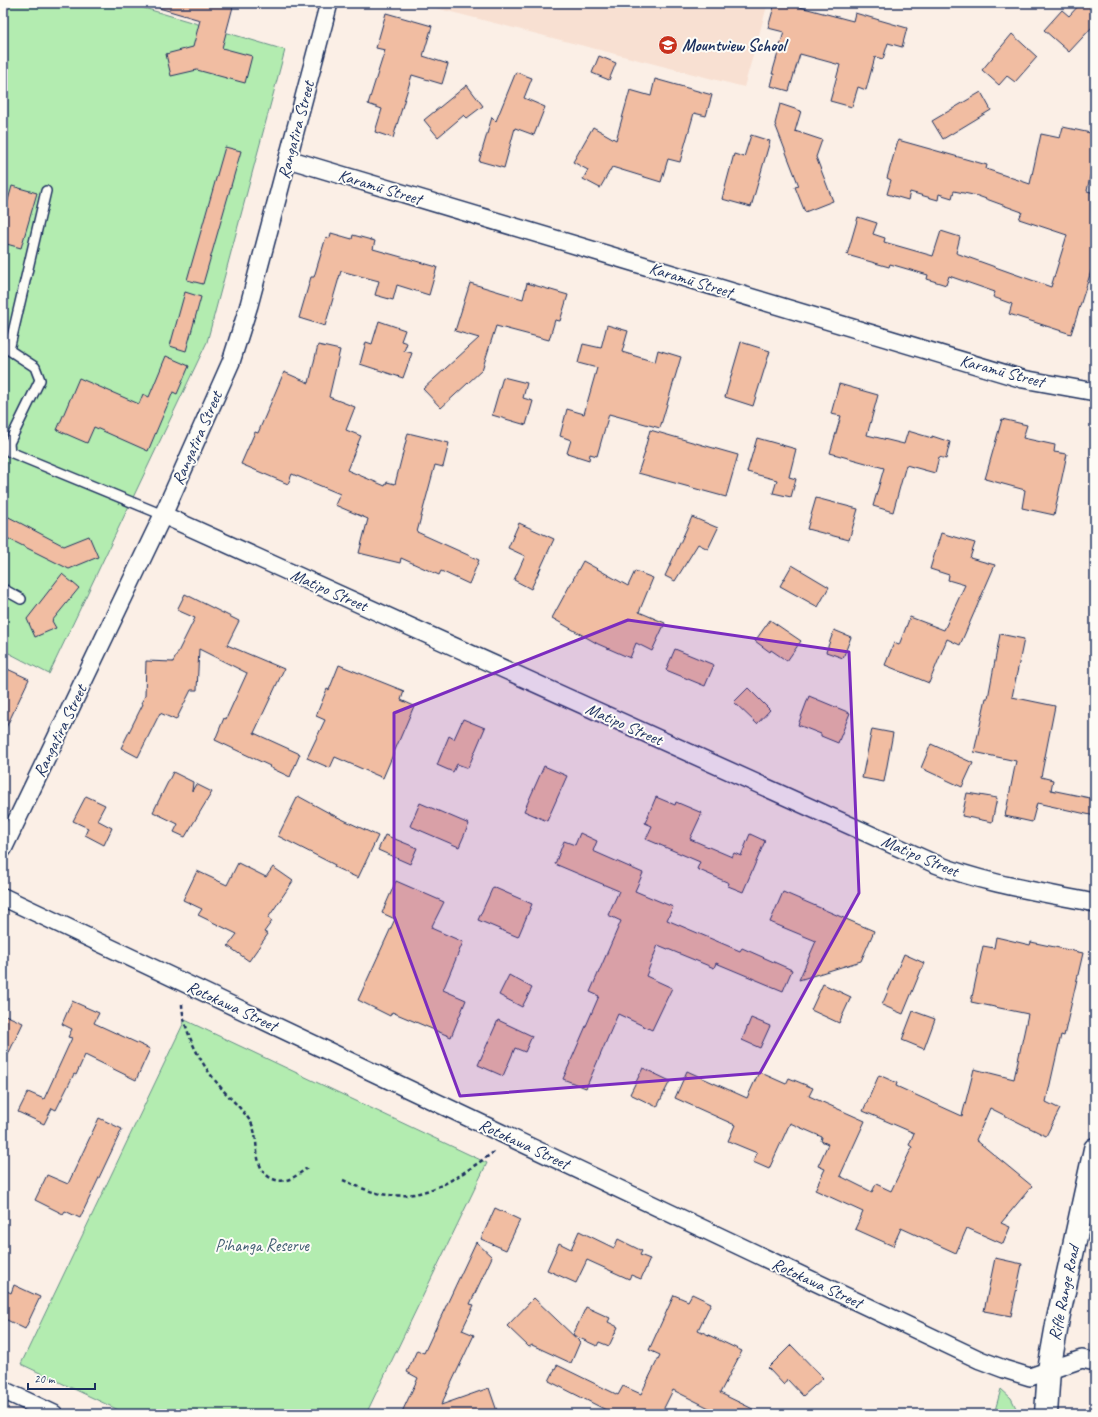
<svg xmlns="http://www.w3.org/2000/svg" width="1098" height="1417" font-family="Caveat,sans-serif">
  <rect width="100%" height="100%" fill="#fbefe6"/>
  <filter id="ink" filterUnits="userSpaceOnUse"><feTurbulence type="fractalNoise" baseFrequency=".025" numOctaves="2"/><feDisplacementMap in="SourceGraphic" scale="8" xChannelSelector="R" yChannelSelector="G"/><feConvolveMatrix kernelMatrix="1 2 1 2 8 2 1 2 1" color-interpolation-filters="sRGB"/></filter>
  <g filter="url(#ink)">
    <!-- built -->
    <path fill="#f8e0d2" d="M416,3H768L744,87Z"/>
    <!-- green -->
    <g fill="#b3ecb0" stroke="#678e87">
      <path d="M3,3H135L134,5L285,50L207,342L49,674L3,650Z"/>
      <path d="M185,1020L487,1163L366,1414H127L21,1364Z"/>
      <path d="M1001,1389L1011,1398L1019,1414H994Z"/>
    </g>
    <!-- building -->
    <g fill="#f1bda2" stroke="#1b2f5e">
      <path d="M160,3H234L222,48L252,56L245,83L197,70L171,76L166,54L193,47L200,20L159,8Z"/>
      <path d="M775,3H785L853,21L855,13L907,28L902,47L888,43L883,59L875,57L866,90L858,87L852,107L830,101L840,65L800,54L789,91L771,86L774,74H772L784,32L768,28Z"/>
      <path d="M1081,3H1095V24L1069,52L1044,30L1062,10L1069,16Z"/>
      <path d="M386,13L432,26L423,56L448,64L442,84L412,75L393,138L375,132L382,109L368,104L385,50L376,48Z"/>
      <path d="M1012,34L1037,57L1015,82L1007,76L999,85L982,70Z"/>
      <path d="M599,56L616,63L609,80L592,73Z"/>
      <path d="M516,72L532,78L524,98L545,107L534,135L515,128L504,168L479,161L492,117L496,121Z"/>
      <path d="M655,79L712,95L706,116L694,113L680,162L668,159L661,182L612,167L600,188L583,179L588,170L573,162L593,127L616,140L630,90L651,96Z"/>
      <path d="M467,85L483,106L467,118L464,115L438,137L424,120Z"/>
      <path d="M981,92L991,110L943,139L932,121Z"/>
      <path d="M780,104L801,111L795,131L822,140L816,157L833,201L805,212L795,187L799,186L775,124Z"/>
      <path d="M1063,127L1095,134V153L1087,191L1095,193V259L1071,334L1009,314L1012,304L993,297L995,292L949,276L946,285L927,279L928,275L890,264L889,267L847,255L858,217L877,223L873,234L885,238L884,242L933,256L941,231L960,237L956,253L1051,287L1067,235L1019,219L1022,212L978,196L954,191L952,198L939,194L938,200L910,192L908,200L887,194L891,180L887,178L898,140L987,165L986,169L1030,184L1041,134L1060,138Z"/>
      <path d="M751,135L770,141L751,207L722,199L734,154L744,157Z"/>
      <path d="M225,147L241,151L203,284L187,280Z"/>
      <path d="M12,186L37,193L21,248L3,243V218Z"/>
      <path d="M331,233L352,239L353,235L375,241L373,249L437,267L429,295L397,285L393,300L375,295L379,281L341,271L325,326L299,318L311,277H314L326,237L330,238Z"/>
      <path d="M470,283L523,299L527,283L568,295L560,321L555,320L549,340L496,326L482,370L441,408L423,389L479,338L455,331Z"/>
      <path d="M185,292L201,297L186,351L170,346Z"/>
      <path d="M379,321L405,330L401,341L407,343L404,351L412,353L403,378L360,364L366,342L372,344Z"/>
      <path d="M607,325L628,331L622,352L655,362L658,350L681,357L660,428L609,414L597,456L590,454L589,460L567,453L571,440L560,436L567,409L584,414L597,368L578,363L583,344L601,348Z"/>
      <path d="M741,342L770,351L753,406L725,397Z"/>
      <path d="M318,345L340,350L329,397L355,407L346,430L361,436L347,470L385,486L387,482L395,484L408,433L449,443L443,467L435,465L417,532L479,560L469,584L441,571L439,575L401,558L400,563L359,553L368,519L335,505L340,494L292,474L288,484L241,464L255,432L258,433L284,372L309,383Z"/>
      <path d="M166,356L189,366L177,394L173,392L148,451L94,427L87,443L57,430L79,378L139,404L143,394L149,397Z"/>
      <path d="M503,377L527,383L523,398L533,401L526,425L492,415Z"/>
      <path d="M839,384L878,395L867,435L904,444L908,431L932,438V436L950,442L946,459L939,457L935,473L906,465L893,512L873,506L884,468L830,453L841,416L831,414Z"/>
      <path d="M1002,419L1027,425L1023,438L1055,445L1054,452L1067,454L1054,515L1022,508L1025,490L985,479Z"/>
      <path d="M650,430L738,455L726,497L638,473L645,452H644Z"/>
      <path d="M757,438L796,449L789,477L796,479L791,497L773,493L777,480L747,472Z"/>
      <path d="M816,498L858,509L849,540L807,529Z"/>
      <path d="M3,514L64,546L89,536L98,557L69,569L3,536Z"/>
      <path d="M692,517L718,528L708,549L698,544L675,581L665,576Z"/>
      <path d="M519,523L554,539L531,589L514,580L525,556L508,548Z"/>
      <path d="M941,533L975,543L970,558L995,565L960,645L947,639L929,683L885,665L894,643L899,645L910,617L944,630L965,585L948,580L949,575L930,569Z"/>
      <path d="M583,561L628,586L635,571L653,578L639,612L665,623L652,651L636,643L630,658L598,644L552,618Z"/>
      <path d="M792,565L829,587L818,607L780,586Z"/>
      <path d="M62,574L79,588L52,621L56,628L35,637L27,619Z"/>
      <path d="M185,594L239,621L227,645L284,669L254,733L300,754L290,777L269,767L270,766L215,740L224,718L226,719L247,673L199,649L197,690H191L176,720L160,713L138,757L121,748L143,704L141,703L145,696L146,661L173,662L195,618L177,610Z"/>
      <path d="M770,620L801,641L787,661L771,650L770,652L755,641Z"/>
      <path d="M834,630L851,637L843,658L826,652Z"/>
      <path d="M1000,634L1024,639L1012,697L1055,706L1041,777L1053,780L1051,790L1095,799V816L1037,803L1032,822L1005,816L1016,761L974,752L986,698H988Z"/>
      <path d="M675,649L714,665L705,686L666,670Z"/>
      <path d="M339,665L404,691L401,700L414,706L383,778L335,757L330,768L307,758L325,720L316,716L327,689L329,690Z"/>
      <path d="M3,667L29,679L3,734Z"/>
      <path d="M748,688L770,710L757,724L734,702Z"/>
      <path d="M809,696L850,713L838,743L821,736V734L798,725Z"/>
      <path d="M463,719L485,728L468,768L457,764L453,772L437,765L449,736L454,739Z"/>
      <path d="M872,729L893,733L884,782L862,778Z"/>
      <path d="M931,744L973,763L962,787L921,768Z"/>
      <path d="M544,766L567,776L547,821L524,811Z"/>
      <path d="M173,772L193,782L192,791L196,784L212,792L185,837L174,832L178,824L153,812Z"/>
      <path d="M967,793L997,798L992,822L962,816Z"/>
      <path d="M86,796L105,805L97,820L112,828L104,845L85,835L88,828L73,821Z"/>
      <path d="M298,796L331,814L378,836L358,878L334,867L335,865L278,836Z"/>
      <path d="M656,797L675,805L676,802L702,813L690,839L732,857L734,853L741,856L750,834L765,841L743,892L728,886L729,883L697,869L700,862L646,839L652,826L645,823Z"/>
      <path d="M420,803L469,824L459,847L410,826Z"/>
      <path d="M580,833L597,841L593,851L643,873L635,891L673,907L667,920L740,951L742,948L792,970L783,991L716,963L714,968L658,945L646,976L672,988L652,1030L618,1014L586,1088L563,1079L599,996L590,992L621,921L608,915L619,891L555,864L564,841L575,845Z"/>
      <path d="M385,835L417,848L410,864L378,850Z"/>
      <path d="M238,863L266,877L273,867L293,881L268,918L272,921L264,932L268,934L249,961L228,946L237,934L198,915L202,909L183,900L197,871L227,885Z"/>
      <path d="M396,881L444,902L431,928L463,942L443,990L466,1000L451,1037L392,1012L390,1016L358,1000L395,919L382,913Z"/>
      <path d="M493,887L532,904L518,937L478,920Z"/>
      <path d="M783,892L874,931L861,961L799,980L816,941L770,922Z"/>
      <path d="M996,937L1030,945L1031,942L1083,953L1064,1036L1061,1035L1046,1102L1060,1109L1046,1136L990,1108L976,1140L1032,1186L1001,1223L1010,1227L1003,1244L967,1228L956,1253L901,1228L893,1246L855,1229L863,1212L815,1190L825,1169L818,1166L828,1144L821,1141L822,1137L790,1123L769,1169L753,1162L757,1153L728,1141L735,1125L675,1098L687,1071L747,1098L759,1072L786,1084L789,1078L813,1088L809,1096L865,1121L840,1176L872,1192L876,1184L891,1191L912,1147L909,1145L914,1133L863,1111L879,1075L897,1083L896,1086L962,1116L974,1069L1014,1079L1028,1014L971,1002L983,946L994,948Z"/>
      <path d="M904,954L924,963L903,1014L882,1005Z"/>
      <path d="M509,975L532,988L522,1007L499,995Z"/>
      <path d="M823,984L851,997L839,1023L811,1010Z"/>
      <path d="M72,1001L99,1013L94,1023L150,1049L136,1080L85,1055L76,1075L74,1074L56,1110L52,1108L44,1124L18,1112L28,1092L44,1099L72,1038L68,1037L72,1029L62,1024Z"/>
      <path d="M913,1011L935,1019L924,1049L902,1040Z"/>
      <path d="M3,1014L23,1023L3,1065Z"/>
      <path d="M751,1018L770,1026L760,1048L742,1040Z"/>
      <path d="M498,1020L532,1036L525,1052L515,1048L503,1076L478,1065Z"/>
      <path d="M643,1068L670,1081L657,1107L630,1094Z"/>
      <path d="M99,1118L122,1129L80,1218L65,1211L63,1214L35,1200L47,1175L68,1184Z"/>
      <path d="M495,1208L520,1220L506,1250L481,1239Z"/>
      <path d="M579,1231L614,1248L618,1239L642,1251L640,1255L650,1259L641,1279L631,1275L629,1279L587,1260L576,1283L547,1270L559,1243L571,1249Z"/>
      <path d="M476,1242L492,1257L470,1304L474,1305L462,1330L474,1335L441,1405L489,1388L498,1414H401L418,1378L407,1372L417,1350L424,1353Z"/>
      <path d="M995,1258L1022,1264L1011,1316L984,1311Z"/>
      <path d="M14,1285L40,1297L25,1329L3,1318V1289L11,1293Z"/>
      <path d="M692,1294L711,1303L698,1330L742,1351L720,1393L763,1414H721L673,1390L661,1414H608L610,1412L549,1381L557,1365L618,1395L623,1386L641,1394L660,1355L649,1350L674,1295L688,1301Z"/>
      <path d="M534,1298L580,1342L571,1363L532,1345L529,1347L507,1326Z"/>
      <path d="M586,1307L610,1318L608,1322L618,1327L609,1346L599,1342L597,1346L573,1335Z"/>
      <path d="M791,1345L823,1378L803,1396L787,1379L784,1385L768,1368Z"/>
    </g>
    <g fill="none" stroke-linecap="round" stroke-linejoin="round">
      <defs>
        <g id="service">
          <path d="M46,191L9,350L35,367L40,380L9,443L10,452L163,515"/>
          <path d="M3,589L21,599"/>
        </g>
        <g id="minor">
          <path d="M288,159L1023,379L1095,392"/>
          <path d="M163,515L933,863C985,884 1040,892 1095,903"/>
          <path d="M3,849L163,515L231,362L249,305L329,3"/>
          <path d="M3,897L980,1360L1004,1369L1030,1377L1082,1359L1095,1362"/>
          <path d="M3,1390L54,1414"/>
        </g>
        <path id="tertiary" d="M1046,1414L1049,1370L1058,1319L1095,1149"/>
      </defs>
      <!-- service casing -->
      <use href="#service" stroke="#1b2f5e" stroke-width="12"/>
      <!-- minor casing -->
      <use href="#minor" stroke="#1b2f5e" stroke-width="20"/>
      <!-- tertiary casing -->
      <use href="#tertiary" stroke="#1b2f5e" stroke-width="25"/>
      <!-- path -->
      <g stroke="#1b2f5e" stroke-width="2.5" stroke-dasharray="4 3" stroke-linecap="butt">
        <path d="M182,1004C183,1031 201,1064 218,1084C228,1097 241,1107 250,1121C261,1138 251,1164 269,1177C284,1186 295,1177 307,1168"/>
        <path d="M343,1180C357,1186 373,1194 389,1195C431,1199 462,1174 494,1152"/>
      </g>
      <!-- service -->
      <use href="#service" stroke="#fdfcf7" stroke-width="9"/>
      <!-- minor -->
      <use href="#minor" stroke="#fdfcf7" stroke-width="17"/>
      <!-- tertiary -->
      <use href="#tertiary" stroke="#fdfcf7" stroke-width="22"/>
    </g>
  </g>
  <!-- marked area -->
  <path fill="#7b2cbf" fill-opacity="0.2" stroke="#7b2cbf" stroke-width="3" stroke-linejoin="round" d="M628,620L849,652L859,893L760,1073L460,1096L394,916V713Z"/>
  <!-- icons -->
  <defs>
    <symbol id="school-disc" viewBox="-11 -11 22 22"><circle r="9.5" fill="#c8321e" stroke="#fdfcf7"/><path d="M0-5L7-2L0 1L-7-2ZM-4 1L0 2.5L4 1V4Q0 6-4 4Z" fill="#fff"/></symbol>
  </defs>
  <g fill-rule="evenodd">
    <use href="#school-disc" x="657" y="34" width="22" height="22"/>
  </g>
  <g text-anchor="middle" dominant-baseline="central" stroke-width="4" stroke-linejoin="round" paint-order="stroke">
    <!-- poi labels -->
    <g font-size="17" font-weight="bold" fill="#1b2f5e" stroke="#fdfcf7" text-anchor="start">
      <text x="682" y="45">Mountview School</text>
    </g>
    <!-- street labels -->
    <g font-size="17" fill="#1b2f5e" stroke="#fdfcf7">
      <text transform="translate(296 130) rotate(-75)">Rangatira Street</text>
      <text transform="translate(380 187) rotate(17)">Karamū Street</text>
      <text transform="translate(691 280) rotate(17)">Karamū Street</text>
      <text transform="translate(1002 371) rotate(15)">Karamū Street</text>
      <text transform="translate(197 438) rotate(-66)">Rangatira Street</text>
      <text transform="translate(329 590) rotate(24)">Matipo Street</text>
      <text transform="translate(624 724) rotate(24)">Matipo Street</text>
      <text transform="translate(60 731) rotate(-64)">Rangatira Street</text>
      <text transform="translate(920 856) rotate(23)">Matipo Street</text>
      <text transform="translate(232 1006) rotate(25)">Rotokawa Street</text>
      <text transform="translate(524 1144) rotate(25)">Rotokawa Street</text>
      <text transform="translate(817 1283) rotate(25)">Rotokawa Street</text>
      <text transform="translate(1064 1293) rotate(-78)">Rifle Range Road</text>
    </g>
    <!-- park labels -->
    <g font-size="17" fill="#415e72" stroke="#fdfcf7">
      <text x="262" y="1245">Pihanga Reserve</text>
    </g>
  </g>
  <!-- margin -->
  <rect width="1098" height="1417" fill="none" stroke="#fdfcf7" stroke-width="16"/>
  <rect x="8" y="8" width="1082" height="1401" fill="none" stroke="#1b2f5e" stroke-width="1.5" filter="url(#ink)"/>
  <!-- scale -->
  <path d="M28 1383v6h67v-6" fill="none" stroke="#1b2f5e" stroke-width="2"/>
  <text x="34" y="1383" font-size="12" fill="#1b2f5e" stroke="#fdfcf7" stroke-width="3" paint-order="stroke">20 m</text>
</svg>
